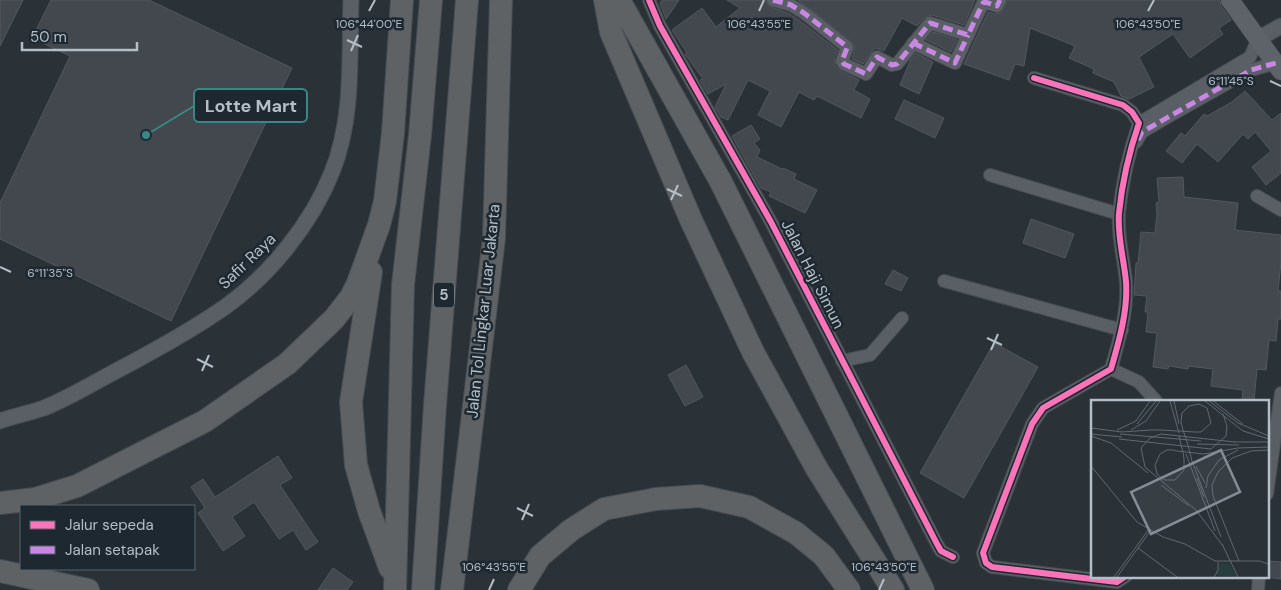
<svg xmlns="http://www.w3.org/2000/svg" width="1281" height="590" font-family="'DM Sans',sans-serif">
  <rect width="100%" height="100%" fill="#2a3137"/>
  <!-- building -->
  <g fill="#42484d" stroke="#52585f">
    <path d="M0,0H23L0,46Z"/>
    <path d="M51,0H149L292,68L171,321L0,239V203L70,56L32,38Z"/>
    <path d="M662,0H679L666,19L660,4Z"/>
    <path d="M727,0H765L768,6L788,13L799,20L838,50L834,59L835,66L841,71L859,80L854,90L870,99L861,118L817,96L814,100L799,92L781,127L758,115L770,91L748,80L728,120L721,117L715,107L726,84L708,94L700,80L703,79L687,57L685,54L687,53L672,30L702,8L716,27L740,8Z"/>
    <path d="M798,0H975L964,25L932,15L924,18L917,26L902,18L884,51L876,48L873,50L863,64L852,59L855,48L851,40Z"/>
    <path d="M1008,0H1220L1221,6L1231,20L1219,28L1223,34L1190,58L1173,34L1139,57L1154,87L1129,99L1121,96L1114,82L1093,73L1094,69L1069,58L1075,46L1030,28L1024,66L1015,64L1009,80L964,64L988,12L995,14L1001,13Z"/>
    <path d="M933,32L957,40L951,52L926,40Z"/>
    <path d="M916,53L933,62L919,94L900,85L911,59Z"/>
    <path d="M1245,91L1272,120L1281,113V173L1266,185L1252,167L1271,151L1255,132L1248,139L1243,134L1218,162L1197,144L1182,163L1166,151L1181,133L1185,136L1204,114L1207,116L1232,102Z"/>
    <path d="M904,100L944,118L935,138L895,119Z"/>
    <path d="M751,125L760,139L754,143L760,150L757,157L782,169L783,168L796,174L794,179L817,190L805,213L769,196L771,192L761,188L732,136Z"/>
    <path d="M1183,177L1184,197L1238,203L1235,230L1281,235V262L1278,291H1281V319H1278L1276,341L1269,340L1266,370L1257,369L1254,401H1242L1243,390L1211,386L1213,369L1188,366V369L1169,366L1168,369L1153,367L1157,333L1146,332L1148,312H1145L1147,296L1134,295L1136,263H1138L1141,232L1155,233L1157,214L1156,203L1159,202L1157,178Z"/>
    <path d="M1031,219L1074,234L1065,258L1023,243Z"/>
    <path d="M893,270L908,278L901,291L885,284Z"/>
    <path d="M994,343L1038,367L964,498L920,473Z"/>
    <path d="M686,365L703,397L685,406L668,375Z"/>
    <path d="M278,456L292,478L280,485L318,542L306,550L293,530L279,539L254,502L232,517L245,536L223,551L198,513L205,508L191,487L203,479L215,497Z"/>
    <path d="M1267,561L1281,562V579L1267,577Z"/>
    <path d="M333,568L353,582L347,590H318Z"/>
  </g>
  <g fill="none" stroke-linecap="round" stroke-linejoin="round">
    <defs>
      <g id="minor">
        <path d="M649,0L660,26L771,222L937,544L941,551L953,557"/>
        <path d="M773,0L791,5L804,13L846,46L847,48L842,61L844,64L866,74L877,57L892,65L897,64L930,23L968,35L983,3L985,2L997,6L1000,0"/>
        <path d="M913,43L955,63L968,35"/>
        <path d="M1034,78L1123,105L1132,112L1139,123C1129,152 1122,183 1119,213C1117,236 1124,259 1126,282C1128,311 1119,341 1111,369L1043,408L1032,424L983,553L986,563L992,567L1117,582L1126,576"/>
        <path d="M1139,123L1250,57L1258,39"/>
        <path d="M1136,142L1142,132L1164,119L1251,70L1276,63"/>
        <path d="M990,175L1119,214"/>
        <path d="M1257,196L1281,210"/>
        <path d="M944,281L1122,330"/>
        <path d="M842,361L870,355L902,318"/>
        <path d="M1111,369L1139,382L1156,401"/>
        <path d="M1267,494L1281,393"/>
        <path d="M1258,590L1259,576"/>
      </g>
      <g id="tertiary">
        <path d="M1258,39L1281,26"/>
        <path d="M0,421C14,416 29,413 44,408C67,399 95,382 118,370C154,351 192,330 225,307C270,275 312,223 332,172C354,118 349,57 351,0"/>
      </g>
      <path id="secondary" d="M1230,0L1281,71"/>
      <g id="motorway">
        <path d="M605,0L611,32L691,220L753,352L817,469L893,590"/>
        <path d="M619,0L721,182L923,590"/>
        <path d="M371,272L351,402L356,465L369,511L390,568"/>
        <path d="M0,503L35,499L77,486L205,421L287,364L334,319L351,297L358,283L379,225L385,201L393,133L402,0"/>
        <path d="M0,571L88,590"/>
        <path d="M395,590L403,285L420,135L431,0"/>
        <path d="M423,590L435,405L467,0"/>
        <path d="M452,590L494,238L501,0"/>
        <path d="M519,590L540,556L571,530L604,509L656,499L700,496L749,507L796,533L824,556L849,590"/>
      </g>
    </defs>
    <!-- minor casing -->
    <use href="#minor" stroke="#484d51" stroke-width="14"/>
    <!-- tertiary casing -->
    <use href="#tertiary" stroke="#484d51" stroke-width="17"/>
    <!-- secondary casing -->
    <use href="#secondary" stroke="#484d51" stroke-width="19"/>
    <!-- motorway casing -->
    <use href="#motorway" stroke="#474d53" stroke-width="24"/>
    <!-- minor -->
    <use href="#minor" stroke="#595f65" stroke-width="12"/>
    <!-- tertiary -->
    <use href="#tertiary" stroke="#595f65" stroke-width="15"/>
    <!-- secondary -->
    <use href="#secondary" stroke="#5e6369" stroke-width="18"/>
    <!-- motorway -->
    <use href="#motorway" stroke="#5e6265" stroke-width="22"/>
    <!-- quiet -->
    <g stroke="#c787e3" stroke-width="5" stroke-dasharray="10 5" stroke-linecap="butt">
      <path d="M773,0L791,5L804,13L846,46L847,48L842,61L844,64L866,74L877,57L892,65L897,64L930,23L968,35L983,3L985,2L997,6L1000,0"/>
      <path d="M913,43L955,63L968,35"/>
      <path d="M1138,140L1142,132L1251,70L1276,63"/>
    </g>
    <defs>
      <g id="cycleway">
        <path d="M649,0L660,26L771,222L937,544L941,551L953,557"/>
        <path d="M1034,78L1123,105L1132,112L1139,123C1129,152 1122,183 1119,213C1117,236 1124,259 1126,282C1128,311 1119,341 1111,369L1043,408L1032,424L983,553L986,563L992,567L1117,582L1126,576"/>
      </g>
    </defs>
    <!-- cycleway casing -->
    <use href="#cycleway" stroke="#1d2831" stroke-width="9"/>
    <!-- cycleway -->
    <use href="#cycleway" stroke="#fb73b8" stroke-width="6"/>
  </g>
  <!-- ticks -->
  <path fill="none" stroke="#b4bec7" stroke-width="2" d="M369,11L375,0M759,11L764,0M1148,11L1154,0M347,40L362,47M351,51L358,35M1270,81L1281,86M667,189L682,196M671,200L678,185M0,267L11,272M987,338L1002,345M991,350L998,334M197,359L213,367M202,371L209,355M517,508L533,516M522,520L529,504M489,590L494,579M879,590L884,579"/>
  <g text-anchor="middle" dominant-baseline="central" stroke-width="5" stroke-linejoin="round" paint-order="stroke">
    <!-- shield labels -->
    <rect fill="#1d2831" stroke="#87919a" stroke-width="1" x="434" y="282.5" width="20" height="25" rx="4"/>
    <g font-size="15" font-weight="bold" fill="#b4bec7">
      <text x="444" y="295">5</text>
    </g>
    <!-- street labels -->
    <g font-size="16" fill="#b4bec7" stroke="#1d2831">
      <text transform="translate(247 261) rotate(-44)">Safir Raya</text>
      <text transform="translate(813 274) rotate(63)">Jalan Haji Simun</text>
      <text transform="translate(483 311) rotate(-84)">Jalan Tol Lingkar Luar Jakarta</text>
    </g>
  </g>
  <!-- overview -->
  <g transform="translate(1091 400)">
    <rect width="178" height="178" fill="#2a3137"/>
    <path d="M129,163L139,164L145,177L125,175Z" fill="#283d3d"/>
    <path fill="none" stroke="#616971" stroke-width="1" d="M79,1L88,33M83,1L88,24M114,1L152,31L178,39M118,1L147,23L178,36M122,1L152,24M46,24L65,1M0,28L31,32L60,30H70L104,32H110L120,23L116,8L108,4L98,6L91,13L90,22L92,30L97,45L101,61L130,137M26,30L45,21L59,1M40,30L55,21L69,1M0,34L31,37M29,34L110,41M88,35L90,45L92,52L93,59V70L84,80H73L66,74L64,65L69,54L76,50H82L86,51L113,54L147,48L178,47M0,36L20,43L57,73M28,39L120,49L135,36L136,26L132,14M143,42H178M106,44L148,45M95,54L124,131M0,66L46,122L72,137L94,144L124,161H168L178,164M105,66L114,83M106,78L113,97M70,85L98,106M115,88L117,76L128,60L147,50M131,144L147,177M132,146L105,110L54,67L50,48L59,38L70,34L144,42M47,148L86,177M148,161L122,96L121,85L127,72L141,58L160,51L178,50M23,177L58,129M26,177L60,130M123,177L127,170V162"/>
    <path fill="#848d95" fill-opacity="0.15" stroke="#848d95" stroke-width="2.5" d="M130,50L149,92L60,134L40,92Z"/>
    <rect width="178" height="178" fill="none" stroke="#b4bec7" stroke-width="2.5"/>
  </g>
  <g font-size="12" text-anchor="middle" fill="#b4bec7" stroke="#1d2831" stroke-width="5" stroke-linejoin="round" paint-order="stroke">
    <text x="759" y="28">106°43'55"E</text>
    <text x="369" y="28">106°44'00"E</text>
    <text x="1148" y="28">106°43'50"E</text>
    <text x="1231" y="85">6°11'45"S</text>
    <text x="50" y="277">6°11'35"S</text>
    <text x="494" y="571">106°43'55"E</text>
    <text x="884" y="571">106°43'50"E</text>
  </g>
  <!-- callouts -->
  <path fill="none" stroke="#388884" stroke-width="2" d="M146 135L194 106"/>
  <circle fill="#388884" stroke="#1d2831" stroke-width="2" cx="146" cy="135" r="5"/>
  <rect fill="#1d2831" stroke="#388884" stroke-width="2" x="194" y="89" width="113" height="33" rx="5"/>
  <g font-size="18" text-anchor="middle" font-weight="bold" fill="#b4bec7">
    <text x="251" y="112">Lotte Mart</text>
  </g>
  <!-- legend -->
  <rect x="20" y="505" width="175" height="65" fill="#1d2831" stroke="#59646d"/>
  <rect x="30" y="521" width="25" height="8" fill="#fb73b8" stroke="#59646d"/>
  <text x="65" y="530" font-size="15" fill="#b4bec7">Jalur sepeda</text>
  <rect x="30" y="546" width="25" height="8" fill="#c787e3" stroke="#59646d"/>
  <text x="65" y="555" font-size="15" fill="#b4bec7">Jalan setapak</text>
  <!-- scale -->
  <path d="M22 42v8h115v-8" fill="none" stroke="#b4bec7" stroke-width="2.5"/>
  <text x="30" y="42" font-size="15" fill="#b4bec7" stroke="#1d2831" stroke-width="4" paint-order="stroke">50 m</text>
</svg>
